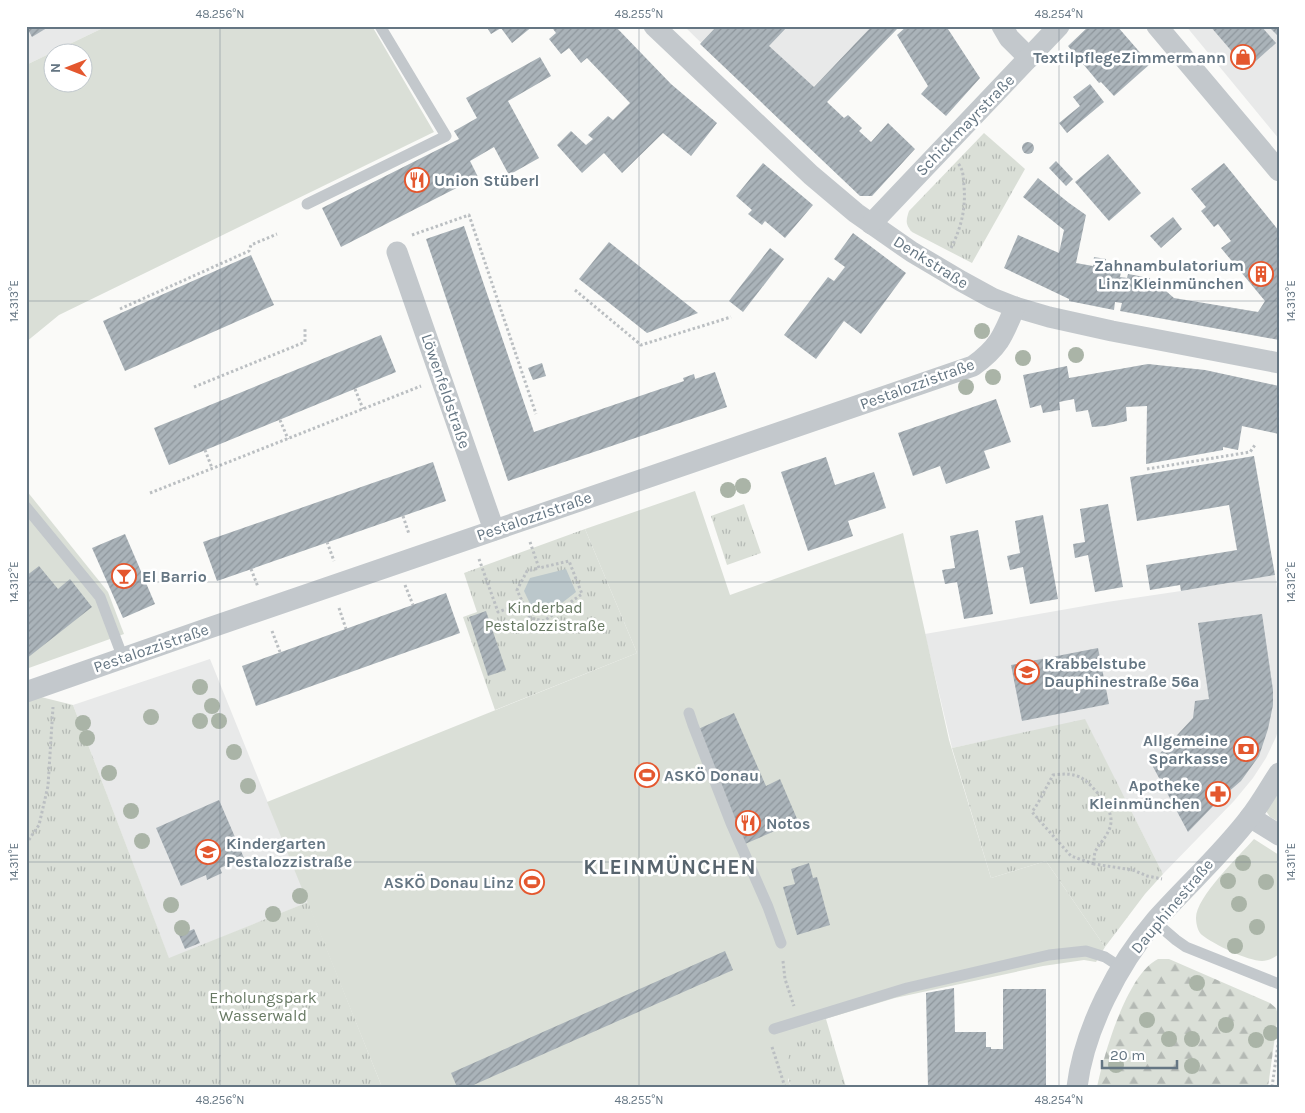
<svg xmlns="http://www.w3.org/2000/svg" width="1305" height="1113" font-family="Karla,sans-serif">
  <defs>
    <pattern id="forest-firs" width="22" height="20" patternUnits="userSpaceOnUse" patternTransform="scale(1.25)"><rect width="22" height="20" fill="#dadfd7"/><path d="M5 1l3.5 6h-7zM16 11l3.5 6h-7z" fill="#b4b9b4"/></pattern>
    <pattern id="park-tufts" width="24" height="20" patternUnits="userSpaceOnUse" patternTransform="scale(1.25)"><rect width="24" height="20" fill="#dadfd7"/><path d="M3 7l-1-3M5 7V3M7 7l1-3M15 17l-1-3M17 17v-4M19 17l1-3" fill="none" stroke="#b4b9b4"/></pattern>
    <pattern id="building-hatch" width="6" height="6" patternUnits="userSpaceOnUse" patternTransform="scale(1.25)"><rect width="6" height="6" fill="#aab3b9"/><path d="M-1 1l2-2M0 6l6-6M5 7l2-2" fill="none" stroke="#8e969c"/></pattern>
  </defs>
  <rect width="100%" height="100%" fill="#fafaf8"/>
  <!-- built -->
  <g fill="#e8e9e9">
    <path d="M26,26H107L26,65Z"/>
    <path d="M684,26H872L782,122Z"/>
    <path d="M1186,26H1279V139Z"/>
    <path d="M1275,575L1279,602V727L1276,737L1266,758L1253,778L1234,801L1163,874L1085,720L952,748L925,634L1107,602L1181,591Z"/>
    <path d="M210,659L308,902L169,959L73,705Z"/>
  </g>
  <!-- green -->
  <g fill="#dadfd7" fill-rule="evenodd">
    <path d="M107,26H372L434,132L59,315L26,342V65ZM82,52V82H52V52Z"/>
    <path d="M26,490L108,592L124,634L26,669Z"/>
    <path d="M695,491L730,595L903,533L949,740L991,878L1046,861L1105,947L1096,962L1084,960L1043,966L895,998L812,1023L788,1080L791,1087H382L267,802L637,653L585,529Z"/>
    <path d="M1279,792V822L1270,817L1266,811Z"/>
    <path d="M1254,839L1279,855V954C1274,958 1268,961 1262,961C1248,961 1213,944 1202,935C1198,932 1196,924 1196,918C1196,897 1239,856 1254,839Z"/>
  </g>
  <!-- forest -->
  <path fill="url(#forest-firs)" d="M1158,959H1169L1270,1003L1276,1008L1278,1015L1268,1087H1097C1104,1054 1127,974 1158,959Z"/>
  <!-- park -->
  <g fill="url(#park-tufts)">
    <path d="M984,133L1025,169L972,263L912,232C905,224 906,220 909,211Z"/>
    <path d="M744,504L761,553L727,565L711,516Z"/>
    <path d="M585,529L637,653L495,710L463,617L477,612L464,573Z"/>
    <path d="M37,696L73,705L169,958L308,902L382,1087H26V700Z"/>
    <path d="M1085,719L1163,874L1145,894L1105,947L1046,861L991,878L952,748Z"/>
    <path d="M826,1019L846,1087H791C783,1063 790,1038 811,1024C815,1021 821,1020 826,1019Z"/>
  </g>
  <!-- water -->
  <path fill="#bbc7cb" d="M566,569L576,592L549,613L533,610L524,591L530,578Z"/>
  <!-- building -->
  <g fill="url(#building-hatch)">
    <path d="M26,26H50L32,37Z"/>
    <path d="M486,26H533L512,43L501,28L491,34Z"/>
    <path d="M551,26H615L671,84L717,123L691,156L663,133L622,173L604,153L582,173L557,145L571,131L586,145L593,139L588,135L608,116L613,120L630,103L587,58L581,63L569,48L561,54L549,39L556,33Z"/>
    <path d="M717,26H788L769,46L814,87L872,26H894L897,29L827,102L844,118L848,115L862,128L859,131L871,142L888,123L915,149L872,196H860L700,44Z"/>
    <path d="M907,26H946L980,78L946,116L921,94L928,86L897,35Z"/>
    <path d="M1089,26H1117L1150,64L1114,96L1101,82L1099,83L1068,46Z"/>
    <path d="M1210,26H1261L1276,43L1247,69Z"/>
    <path d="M1271,26H1279V37L1270,28Z"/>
    <path d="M540,57L551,76L508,101L539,158L509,175L494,147L470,161L478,177L341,247L322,208L459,139L454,131L477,118L466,98Z"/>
    <path d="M1090,84L1104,102L1067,133L1059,123L1080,106L1073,97Z"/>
    <circle cx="1028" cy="148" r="6"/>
    <path d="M1108,154L1141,193L1109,221L1075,182Z"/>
    <path d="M1056,161L1073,179L1066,186L1049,168Z"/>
    <path d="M763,163L813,205L785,238L765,221L762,225L748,214L752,210L736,196Z"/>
    <path d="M1224,163L1279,231V340L1120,311L1122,303L1115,302L1114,310L1069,301V299L1004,268L1018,235L1059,253L1064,230L1023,197L1038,178L1069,203L1086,215L1076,263L1093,266L1094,257L1106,259L1104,269L1121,272L1120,277L1127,278L1128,274L1150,278L1149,284L1159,285L1174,298L1258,312L1265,301L1221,248L1231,241L1218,224L1214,227L1201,211L1206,207L1191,189Z"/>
    <path d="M1173,217L1182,229L1161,248L1150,236Z"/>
    <path d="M464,226L534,432L684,381L683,378L694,374L695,379L715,372L727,407L508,481L426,239Z"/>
    <path d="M853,233L906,273L861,334L844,321L816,359L784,335L828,277L834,281L845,267L834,259Z"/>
    <path d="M609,242L698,313L647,333L579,279Z"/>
    <path d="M770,248L784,259L743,312L729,301Z"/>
    <path d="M251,255L274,305L125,371L103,321Z"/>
    <path d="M381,335L396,372L169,465L154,428Z"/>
    <path d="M542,363L546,376L533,380L528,368Z"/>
    <path d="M1148,364L1205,370L1279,386V434L1242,426L1238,450L1223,447V450L1146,464L1147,406L1126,407L1127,421L1105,426L1092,427L1088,410L1076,412L1074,399L1059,402L1060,410L1043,413L1041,405L1030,408L1023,375L1067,366L1069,378Z"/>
    <path d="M996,399L1011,442L984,451L990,468L946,484L940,466L913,476L898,433Z"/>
    <path d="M1254,456L1275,575L1181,591L1180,585L1150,590L1146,565L1237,550L1229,505L1137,521L1130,477Z"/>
    <path d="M826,457L835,485L874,472L886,508L848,521L853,536L808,551L781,472Z"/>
    <path d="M433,462L446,501L217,581L203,542Z"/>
    <path d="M1108,504L1123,587L1095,592L1088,555L1075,558L1073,544L1085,542L1080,509Z"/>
    <path d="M1043,515L1058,599L1030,604L1023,567L1010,570L1007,556L1020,553L1015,521Z"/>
    <path d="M978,530L993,614L964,619L957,582L945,584L942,570L955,568L950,536Z"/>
    <path d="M125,534L155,604L123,618L92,548Z"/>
    <path d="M39,566L58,589L70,579L92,607L26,659V576Z"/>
    <path d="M446,593L460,633L256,706L242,666Z"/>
    <path d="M486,611L506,670L488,676L469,617Z"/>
    <path d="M1262,614L1273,690V705L1268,729L1259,756L1241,781L1219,800L1188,832L1151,763L1193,718L1195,701L1209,699L1198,623Z"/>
    <path d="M1098,648L1109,704L1022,721L1011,665Z"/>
    <path d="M734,713L766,786L780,779L798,821L745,844L696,730Z"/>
    <path d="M219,800L244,858L220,868L222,873L207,880L206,875L181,886L156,828Z"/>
    <path d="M809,863L813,878L817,877L830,925L797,935L783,887L795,884L791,869Z"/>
    <path d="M194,929L200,943L185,949L179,935Z"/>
    <path d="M725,951L733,970L469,1087H457L451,1073Z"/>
    <path d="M954,988L955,1032H986V1047H991V1049H1003V989H1046V1087H928L926,993Z"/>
  </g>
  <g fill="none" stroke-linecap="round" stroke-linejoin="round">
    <!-- path -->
    <g stroke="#bbbfc2" stroke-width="3" stroke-dasharray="2.5 2.5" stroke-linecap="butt">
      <path d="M412,235L469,215L536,414"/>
      <path d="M951,248C961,228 966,209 964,186C963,177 964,171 958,163"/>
      <path d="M575,290L641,345L731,317"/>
      <path d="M120,309L249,251L251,245L277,234"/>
      <path d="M194,387L305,342V329"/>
      <path d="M355,389L363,409"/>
      <path d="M280,420L288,439"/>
      <path d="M205,450L212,468"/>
      <path d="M1147,469L1250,452L1255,445"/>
      <path d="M150,493L421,386"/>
      <path d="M403,516L409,534"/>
      <path d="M327,542L334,561"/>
      <path d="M530,542L539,568L569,561L582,594L544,621L530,618L517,590L527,571L539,568"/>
      <path d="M479,559L498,612L523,603"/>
      <path d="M251,569L258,587"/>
      <path d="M405,585L413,605"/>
      <path d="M339,608L346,629"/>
      <path d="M272,631L280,652"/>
      <path d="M26,844L39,825L48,786L53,707"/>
      <path d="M1094,864L1071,856L1032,812L1038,803L1053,775C1063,774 1070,773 1080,777C1091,783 1112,807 1111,821C1111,833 1100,842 1095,852C1094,856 1094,860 1094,864L1133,870L1147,876L1162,879"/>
      <path d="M783,961L785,979L794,1006"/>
      <path d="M772,1047L785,1087"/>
      <path d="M1272,1087L1279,1037"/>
    </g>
    <!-- service -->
    <g stroke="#c3c8cc" stroke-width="11">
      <path d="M307,204L446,136L380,26"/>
      <path d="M26,507L100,597L123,658"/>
      <path d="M689,713L693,725L731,823L768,907L781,943"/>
      <path d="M1155,922L1176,940L1186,947L1279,984"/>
      <path d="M774,1029L907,988L1049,955L1086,951L1105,957L1122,968"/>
    </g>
    <!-- minor -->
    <g stroke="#c3c8cc" stroke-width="21">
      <path d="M654,26L811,175L856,213L912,252L961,281L992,298L1015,307L1049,317L1112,331L1279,363"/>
      <path d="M1002,26L1009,38L1029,58"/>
      <path d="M1157,26L1279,171"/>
      <path d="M871,224L1059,26"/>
      <path d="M397,252L494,530"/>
      <path d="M26,692L209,628L973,366C999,347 1003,336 1015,307"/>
      <path d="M1250,817L1279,835"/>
      <path d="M1077,1087C1084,1030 1118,964 1155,921C1186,886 1222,854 1250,817C1261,803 1269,788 1279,773"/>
    </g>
  </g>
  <!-- trees -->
  <g fill="#aab4a7">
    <circle cx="982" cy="331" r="8"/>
    <circle cx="1076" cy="355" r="8"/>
    <circle cx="1023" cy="358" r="8"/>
    <circle cx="993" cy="377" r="8"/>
    <circle cx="966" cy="387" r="8"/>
    <circle cx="743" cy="486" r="8"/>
    <circle cx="728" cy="490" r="8"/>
    <circle cx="200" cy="687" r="8"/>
    <circle cx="212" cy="706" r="8"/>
    <circle cx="151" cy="717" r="8"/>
    <circle cx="200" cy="721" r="8"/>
    <circle cx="219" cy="721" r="8"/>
    <circle cx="83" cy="723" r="8"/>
    <circle cx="87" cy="738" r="8"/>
    <circle cx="234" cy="752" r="8"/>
    <circle cx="109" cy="773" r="8"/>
    <circle cx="248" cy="786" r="8"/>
    <circle cx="131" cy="811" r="8"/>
    <circle cx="142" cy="841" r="8"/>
    <circle cx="1243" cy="863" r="8"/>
    <circle cx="1228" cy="881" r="8"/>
    <circle cx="1266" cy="882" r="8"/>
    <circle cx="300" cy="896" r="8"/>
    <circle cx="1239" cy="904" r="8"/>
    <circle cx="171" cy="905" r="8"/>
    <circle cx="273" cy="914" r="8"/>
    <circle cx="1257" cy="927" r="8"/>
    <circle cx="182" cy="928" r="8"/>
    <circle cx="1235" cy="946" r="8"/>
    <circle cx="1197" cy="983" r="8"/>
    <circle cx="1147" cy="1020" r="8"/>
    <circle cx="1226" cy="1025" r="8"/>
    <circle cx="1271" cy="1033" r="8"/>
    <circle cx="1169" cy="1039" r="8"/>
    <circle cx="1192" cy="1039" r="8"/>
    <circle cx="1256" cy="1040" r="8"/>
    <circle cx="1116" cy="1065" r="8"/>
    <circle cx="1192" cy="1066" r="8"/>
  </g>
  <!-- ticks -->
  <path fill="none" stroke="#657683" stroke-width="1" stroke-opacity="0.45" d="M220,26V1087M639,26V1087M1059,26V1087M26,301H1279M26,582H1279M26,862H1279"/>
  <!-- icons -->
  <defs>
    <symbol id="shop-ring" viewBox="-11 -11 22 22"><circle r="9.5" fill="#fff" stroke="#e4572e" stroke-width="1.5"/><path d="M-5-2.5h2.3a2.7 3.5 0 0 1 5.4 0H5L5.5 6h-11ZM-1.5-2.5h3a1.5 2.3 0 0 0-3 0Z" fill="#e4572e"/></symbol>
    <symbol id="restaurant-ring" viewBox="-11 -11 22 22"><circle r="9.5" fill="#fff" stroke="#e4572e" stroke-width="1.5"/><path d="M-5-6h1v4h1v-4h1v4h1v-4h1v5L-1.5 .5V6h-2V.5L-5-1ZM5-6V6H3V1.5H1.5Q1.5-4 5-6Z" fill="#e4572e"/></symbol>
    <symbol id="building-ring" viewBox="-11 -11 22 22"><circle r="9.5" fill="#fff" stroke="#e4572e" stroke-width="1.5"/><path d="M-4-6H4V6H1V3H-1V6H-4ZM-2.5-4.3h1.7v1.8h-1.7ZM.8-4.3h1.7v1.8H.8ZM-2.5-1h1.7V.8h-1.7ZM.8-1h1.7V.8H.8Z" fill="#e4572e"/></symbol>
    <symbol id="bar-ring" viewBox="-11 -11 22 22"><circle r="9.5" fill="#fff" stroke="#e4572e" stroke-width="1.5"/><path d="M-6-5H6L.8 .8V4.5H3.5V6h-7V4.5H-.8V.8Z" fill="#e4572e"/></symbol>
    <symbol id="school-ring" viewBox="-11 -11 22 22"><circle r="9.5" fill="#fff" stroke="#e4572e" stroke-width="1.5"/><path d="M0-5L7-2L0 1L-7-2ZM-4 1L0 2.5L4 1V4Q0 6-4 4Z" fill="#e4572e"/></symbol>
    <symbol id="bank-ring" viewBox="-11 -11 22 22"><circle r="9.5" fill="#fff" stroke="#e4572e" stroke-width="1.5"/><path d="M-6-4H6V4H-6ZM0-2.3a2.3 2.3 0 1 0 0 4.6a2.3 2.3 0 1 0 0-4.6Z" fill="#e4572e"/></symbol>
    <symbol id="stadium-ring" viewBox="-11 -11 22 22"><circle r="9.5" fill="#fff" stroke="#e4572e" stroke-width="1.5"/><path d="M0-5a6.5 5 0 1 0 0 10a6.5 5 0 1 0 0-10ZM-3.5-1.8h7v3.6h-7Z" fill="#e4572e"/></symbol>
    <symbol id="pharmacy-ring" viewBox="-11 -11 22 22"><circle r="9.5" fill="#fff" stroke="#e4572e" stroke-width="1.5"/><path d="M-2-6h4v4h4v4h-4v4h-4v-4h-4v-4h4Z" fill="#e4572e"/></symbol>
  </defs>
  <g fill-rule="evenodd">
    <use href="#shop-ring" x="1229" y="43" width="28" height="28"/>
    <use href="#restaurant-ring" x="403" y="166" width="28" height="28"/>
    <use href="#building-ring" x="1247" y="260" width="28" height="28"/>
    <use href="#bar-ring" x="110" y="562" width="28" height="28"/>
    <use href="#school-ring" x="1013" y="658" width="28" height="28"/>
    <use href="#bank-ring" x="1232" y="735" width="28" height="28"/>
    <use href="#stadium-ring" x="633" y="761" width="28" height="28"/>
    <use href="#pharmacy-ring" x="1204" y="780" width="28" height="28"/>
    <use href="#restaurant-ring" x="734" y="809" width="28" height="28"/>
    <use href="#school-ring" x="194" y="838" width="28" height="28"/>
    <use href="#stadium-ring" x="518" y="868" width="28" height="28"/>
  </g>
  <g text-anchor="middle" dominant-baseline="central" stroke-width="5" stroke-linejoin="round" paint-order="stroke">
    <!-- poi labels -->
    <g font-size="16" font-weight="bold" fill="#657683" stroke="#fff" text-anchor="start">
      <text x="1226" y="57" text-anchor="end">TextilpflegeZimmermann</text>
      <text x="434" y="180">Union Stüberl</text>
      <text x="1244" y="265" text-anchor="end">Zahnambulatorium<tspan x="1244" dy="18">Linz Kleinmünchen</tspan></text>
      <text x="142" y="576">El Barrio</text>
      <text x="1044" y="663">Krabbelstube<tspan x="1044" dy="18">Dauphinestraße 56a</tspan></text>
      <text x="1228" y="740" text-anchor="end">Allgemeine<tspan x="1228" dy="18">Sparkasse</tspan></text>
      <text x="664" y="775">ASKÖ Donau</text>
      <text x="1200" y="785" text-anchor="end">Apotheke<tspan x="1200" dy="18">Kleinmünchen</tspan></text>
      <text x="766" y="823">Notos</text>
      <text x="226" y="843">Kindergarten<tspan x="226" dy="18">Pestalozzistraße</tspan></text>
      <text x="514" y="882" text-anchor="end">ASKÖ Donau Linz</text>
    </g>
    <!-- street labels -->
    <g font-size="16" fill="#657683" stroke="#fff">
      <text transform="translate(965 125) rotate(-46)">Schickmayrstraße</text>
      <text transform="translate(931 262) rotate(32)">Denkstraße</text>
      <text transform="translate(917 384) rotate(-20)">Pestalozzistraße</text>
      <text transform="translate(446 391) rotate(71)">Löwenfeldstraße</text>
      <text transform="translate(534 516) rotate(-19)">Pestalozzistraße</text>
      <text transform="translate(151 648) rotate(-19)">Pestalozzistraße</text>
      <text transform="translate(1172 906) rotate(-50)">Dauphinestraße</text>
    </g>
    <!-- park labels -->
    <g font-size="16" fill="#687a64" stroke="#fff">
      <text x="545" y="607">Kinderbad<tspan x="545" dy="18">Pestalozzistraße</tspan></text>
      <text x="263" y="997">Erholungspark<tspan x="263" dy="18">Wasserwald</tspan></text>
    </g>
    <!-- district labels -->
    <g font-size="21" font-weight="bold" letter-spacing="1" fill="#57646e" stroke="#fff">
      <text x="670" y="867">KLEINMÜNCHEN</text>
    </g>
  </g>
  <!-- border -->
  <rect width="1305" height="1113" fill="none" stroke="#ffffff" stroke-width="55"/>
  <!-- north arrow -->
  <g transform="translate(68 68) rotate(270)"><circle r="24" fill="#ffffff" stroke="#c1c8cd"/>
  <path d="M0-4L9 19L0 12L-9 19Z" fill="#e4572e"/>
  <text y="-8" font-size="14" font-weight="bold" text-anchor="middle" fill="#657683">N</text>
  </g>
  <!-- scale -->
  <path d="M1102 1060v8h75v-8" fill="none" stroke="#657683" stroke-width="2.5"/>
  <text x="1110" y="1060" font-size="15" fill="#657683" stroke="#ffffff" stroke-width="4" paint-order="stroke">20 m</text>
  <rect x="28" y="28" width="1250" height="1058" fill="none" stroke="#657683" stroke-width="2"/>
  <g font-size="12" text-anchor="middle" fill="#657683">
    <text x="220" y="18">48.256°N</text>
    <text x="639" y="18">48.255°N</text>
    <text x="1059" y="18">48.254°N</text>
    <text transform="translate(1291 301) rotate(-90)" y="4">14.313°E</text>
    <text transform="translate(14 301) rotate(-90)" y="4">14.313°E</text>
    <text transform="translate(1291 582) rotate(-90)" y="4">14.312°E</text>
    <text transform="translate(14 582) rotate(-90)" y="4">14.312°E</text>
    <text transform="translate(1291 862) rotate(-90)" y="4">14.311°E</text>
    <text transform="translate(14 862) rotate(-90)" y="4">14.311°E</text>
    <text x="220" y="1104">48.256°N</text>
    <text x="639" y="1104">48.255°N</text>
    <text x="1059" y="1104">48.254°N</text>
  </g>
</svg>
